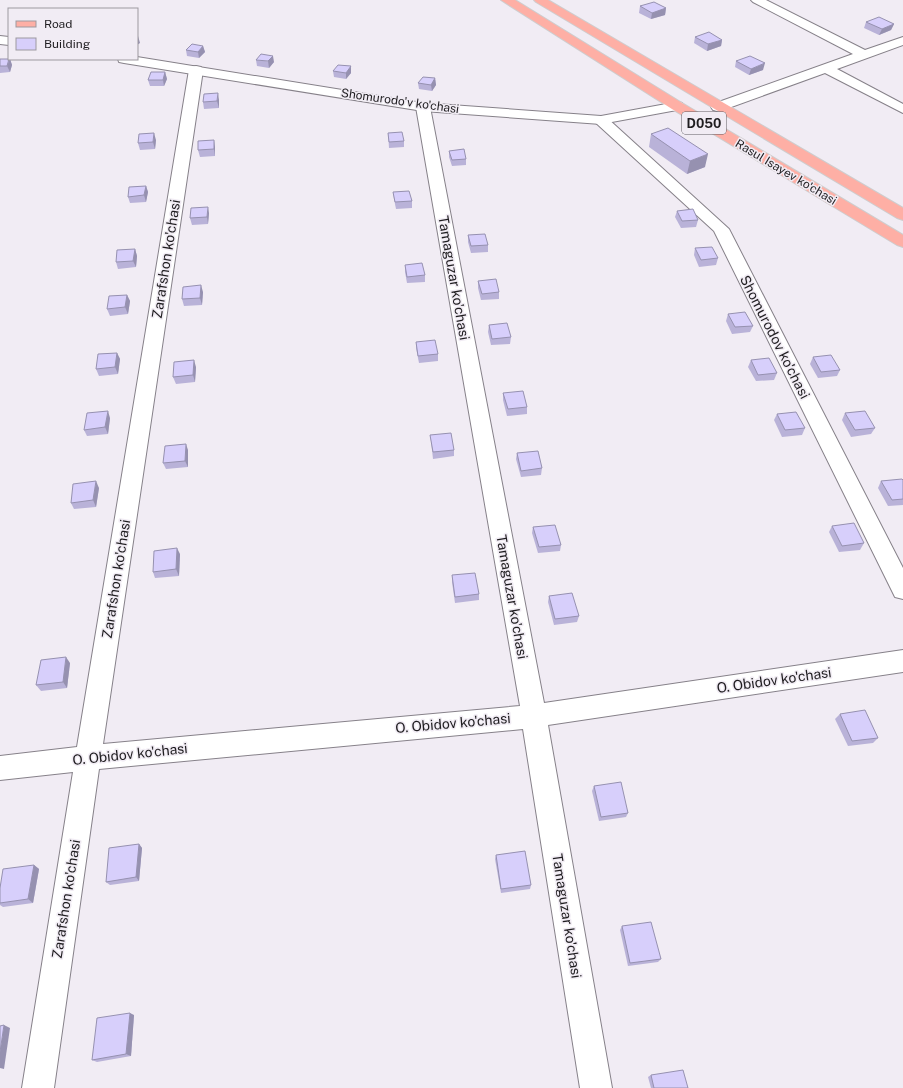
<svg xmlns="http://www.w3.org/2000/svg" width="903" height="1088" font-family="'Public Sans',sans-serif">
  <rect width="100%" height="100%" fill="#f1ecf4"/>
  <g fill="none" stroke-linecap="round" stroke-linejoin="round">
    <defs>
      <g id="street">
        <path d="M751,0H766L865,50L903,37V45L837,69L903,104V113L825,73L723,110L718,111L713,110L711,107L713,104L853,54L753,2Z"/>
        <path d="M196,66L201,67L203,70L103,744L520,706L416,107L418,104L423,103L428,104L430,107L544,703L903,650V672L548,725L612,1088H580L523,729L99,769L54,1088H22L73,772L0,780V756L77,747L189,70L191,67Z"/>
        <path d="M601,116L606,117L729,229L903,568V599L895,597L714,231L596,123L594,120L596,117Z"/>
      </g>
      <g id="secondary">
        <path d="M0,36L9,37V45L0,44Z"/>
        <path d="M137,57L423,103L601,116L677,102L682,103L684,106L682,109L677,110L601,124L423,111L124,63L119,62L118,59H137Z"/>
      </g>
      <g id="primary">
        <path d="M501,0H515L682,103L903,235V247L897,245L672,109Z"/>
        <path d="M534,0H548L903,208V220L897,218L536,2Z"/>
      </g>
    </defs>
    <!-- street casing -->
    <use href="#street" stroke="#868189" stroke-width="2"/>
    <!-- secondary casing -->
    <use href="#secondary" stroke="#868189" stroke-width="2"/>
    <!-- primary casing -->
    <use href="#primary" stroke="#cecdce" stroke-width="2"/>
    <!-- street -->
    <use href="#street" fill="#fff" fill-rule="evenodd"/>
    <!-- secondary -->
    <use href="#secondary" fill="#fff" fill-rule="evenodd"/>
    <!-- primary -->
    <use href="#primary" fill="#feafa5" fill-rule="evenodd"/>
  </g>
  <!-- wall -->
  <g fill="#b9b2d8">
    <path d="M640,6L666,8L665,15L651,19L639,13Z"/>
    <path d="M866,22L894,24L891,30L879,35L864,28Z"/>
    <path d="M695,37L722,40L721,46L707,51L694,43Z"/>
    <path d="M203,46L205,52L199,58L187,56L186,50Z"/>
    <path d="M0,59H10L12,65L10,72L0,73Z"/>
    <path d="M256,60L274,62L269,68L257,66Z"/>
    <path d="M736,61L763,70L749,75L735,67Z"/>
    <path d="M351,66V73L346,79L334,77L333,71Z"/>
    <path d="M165,72L167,79L164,86H150L148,80Z"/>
    <path d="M435,78L436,85L432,91L419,89L418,83Z"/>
    <path d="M219,100V108L204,109L203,102Z"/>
    <path d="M388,133L404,141V147L389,148Z"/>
    <path d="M651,134L705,167L687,174L649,147Z"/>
    <path d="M156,140L155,149L140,150L138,143Z"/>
    <path d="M215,147V156L200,157L198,150Z"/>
    <path d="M449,151L466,159V165L452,166L449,157Z"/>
    <path d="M146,186L148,192L146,202L130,203L128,197Z"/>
    <path d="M393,192L412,201V208L396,209L394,199Z"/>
    <path d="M677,211L698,220L696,227L681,228L675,217Z"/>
    <path d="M209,213L208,224L192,225L190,218Z"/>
    <path d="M468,235L488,245V252L471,253L468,242Z"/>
    <path d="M695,248L718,258L716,265L699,267L694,255Z"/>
    <path d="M135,249L137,256L136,267L118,269L116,262Z"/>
    <path d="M405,265L425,275V282L407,283L405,272Z"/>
    <path d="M478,281L499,292V299L481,300L478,288Z"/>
    <path d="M203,292L202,305L184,306L182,299Z"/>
    <path d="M127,295L130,301L128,314L110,316L107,309Z"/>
    <path d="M728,314L753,326L750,332L732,334L726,321Z"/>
    <path d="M489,325L511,337L510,344L491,345L488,332Z"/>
    <path d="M416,342L438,354V361L419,363L416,348Z"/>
    <path d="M117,353L120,359L118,374L99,376L96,369Z"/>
    <path d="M813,357L840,370L837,376L818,378L810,364Z"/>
    <path d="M751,360L777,373L774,380L756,381L748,367Z"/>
    <path d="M196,367L195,382L176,384L173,377Z"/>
    <path d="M503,393L527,407V414L507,416L503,400Z"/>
    <path d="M845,413L875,428L871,434L851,437L842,420Z"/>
    <path d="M777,414L805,428L802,435L782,437L774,420Z"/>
    <path d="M110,418L108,434L87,436L84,430Z"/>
    <path d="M430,435L454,450V456L433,459L431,441Z"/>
    <path d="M188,450V467L166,469L163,463Z"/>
    <path d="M517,453L542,468L541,475L521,477L516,459Z"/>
    <path d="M903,480V505L888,506L878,488L881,481Z"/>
    <path d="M99,488L96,507L74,509L71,503Z"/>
    <path d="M832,526L864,543L860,550L839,552L829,532Z"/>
    <path d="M533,527L561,545L560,551L538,553L532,533Z"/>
    <path d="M180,554L179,576L155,578L153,572Z"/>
    <path d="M452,575L479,594V600L455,603L452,582Z"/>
    <path d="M549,596L579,616L577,622L554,625L548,602Z"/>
    <path d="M70,663L67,688L41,691L36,685Z"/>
    <path d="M840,714L878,738L873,743L848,746L835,719Z"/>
    <path d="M594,786L628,813L626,817L599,821L592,791Z"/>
    <path d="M139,844L142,848L139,881L110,885L106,882Z"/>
    <path d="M496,855L531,885L530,889L501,893L495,859Z"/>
    <path d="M34,865L39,869L33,903L3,907L0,905V888Z"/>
    <path d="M622,926L661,959L658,962L628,966L620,930Z"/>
    <path d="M134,1015L131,1056L97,1062L92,1060Z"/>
    <path d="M651,1075L688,1088H651L648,1077Z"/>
  </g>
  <!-- shaded-wall -->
  <g fill="#9691b0">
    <path d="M666,8L665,15L651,19L652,13Z"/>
    <path d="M894,24L891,30L879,35L882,29Z"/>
    <path d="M138,36L140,43L137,45V37Z"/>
    <path d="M722,40L721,46L707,51L708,44Z"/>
    <path d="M203,46L205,52L199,58L198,52Z"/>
    <path d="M273,56L274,62L269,68L268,61Z"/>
    <path d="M10,59L12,65L10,72L7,66Z"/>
    <path d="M765,63L763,70L749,75L751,69Z"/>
    <path d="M351,66V73L346,79V73Z"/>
    <path d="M165,72L167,79L164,86L163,80Z"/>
    <path d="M435,78L436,85L432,91L431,85Z"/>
    <path d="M218,93L219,100V108L217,101Z"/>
    <path d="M154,133L156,140L155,149L153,142Z"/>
    <path d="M214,140L215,147V156L214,149Z"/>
    <path d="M708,154L705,167L687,174L690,161Z"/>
    <path d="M146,186L148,192L146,202L144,195Z"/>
    <path d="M208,207L209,213L208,224L207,217Z"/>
    <path d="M135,249L137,256L136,267L133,261Z"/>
    <path d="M201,285L203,292L202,305L200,298Z"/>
    <path d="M127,295L130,301L128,314L125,307Z"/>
    <path d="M117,353L120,359L118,374L115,367Z"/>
    <path d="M194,360L196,367L195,382L193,375Z"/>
    <path d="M108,411L110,418L108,434L105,427Z"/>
    <path d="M186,444L188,450V467L185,461Z"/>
    <path d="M96,481L99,488L96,507L93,500Z"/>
    <path d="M177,548L180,554L179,576L176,569Z"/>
    <path d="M66,657L70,663L67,688L63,682Z"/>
    <path d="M139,844L142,848L139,881L136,877Z"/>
    <path d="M34,865L39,869L33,903L28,899Z"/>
    <path d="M130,1013L134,1015L131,1056L126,1054Z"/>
    <path d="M4,1025L10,1028L4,1069L0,1068V1052Z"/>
  </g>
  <!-- building -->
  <g fill="#d7cffb" stroke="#9691b0">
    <path d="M654,2L666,8L652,13L640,6Z"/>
    <path d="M879,17L894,24L882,29L866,22Z"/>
    <path d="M709,32L722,40L708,44L695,37Z"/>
    <path d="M192,44L203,46L198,52L186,50Z"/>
    <path d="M261,54L273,56L268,61L256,60Z"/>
    <path d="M750,56L765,63L751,69L736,61Z"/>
    <path d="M0,59H9L7,66H0Z"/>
    <path d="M338,65L351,66L346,73L333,71Z"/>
    <path d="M151,72H165L163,80H148Z"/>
    <path d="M423,77L435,78L431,85L418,83Z"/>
    <path d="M218,93L217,101L203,102L204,94Z"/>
    <path d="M668,128L708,154L690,161L651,134Z"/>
    <path d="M402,132L404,141L389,142L388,133Z"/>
    <path d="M154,133L153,142L138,143L139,134Z"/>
    <path d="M214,140V149L198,150V141Z"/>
    <path d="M464,149L466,159L452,160L449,151Z"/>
    <path d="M146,186L144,195L128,197L129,187Z"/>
    <path d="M409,191L412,201L395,202L393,192Z"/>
    <path d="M208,207L207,217L190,218L191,208Z"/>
    <path d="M693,209L698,220L682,221L677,211Z"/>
    <path d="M485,234L488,245L471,246L468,235Z"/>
    <path d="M712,247L718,258L701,260L695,248Z"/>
    <path d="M135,249L133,261L116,262L117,250Z"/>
    <path d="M422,263L425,275L407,277L405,265Z"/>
    <path d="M496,279L499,292L482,294L478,281Z"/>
    <path d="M201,285L200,298L182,299L183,287Z"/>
    <path d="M127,295L125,307L107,309L109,296Z"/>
    <path d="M745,312L753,326L735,327L728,314Z"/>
    <path d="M507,323L511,337L492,339L489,325Z"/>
    <path d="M435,340L438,354L418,356L416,342Z"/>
    <path d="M117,353L115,367L96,369L98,354Z"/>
    <path d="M831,355L840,370L821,372L813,357Z"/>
    <path d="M769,358L777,373L758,375L751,360Z"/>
    <path d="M194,360L193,375L173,377L174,362Z"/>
    <path d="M523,391L527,407L508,409L503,393Z"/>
    <path d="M108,411L105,427L84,430L87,413Z"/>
    <path d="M865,411L875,428L855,430L845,413Z"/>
    <path d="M796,412L805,428L785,430L777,414Z"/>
    <path d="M451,433L454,450L433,452L430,435Z"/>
    <path d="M186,444L185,461L163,463L165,446Z"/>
    <path d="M538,451L542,468L521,471L517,453Z"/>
    <path d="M902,479L903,480V499L892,500L881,481Z"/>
    <path d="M96,481L93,500L71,503L73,484Z"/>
    <path d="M854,523L864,543L842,546L832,526Z"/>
    <path d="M555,525L561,545L539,547L533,527Z"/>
    <path d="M177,548L176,569L153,572L154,551Z"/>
    <path d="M475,573L479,594L455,597L452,575Z"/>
    <path d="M572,593L579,616L555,619L549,596Z"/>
    <path d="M66,657L63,682L36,685L41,660Z"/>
    <path d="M865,710L878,738L852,741L840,714Z"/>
    <path d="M621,782L628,813L601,817L594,786Z"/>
    <path d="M139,844L136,877L106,882L109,848Z"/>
    <path d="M525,851L531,885L501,889L496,855Z"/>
    <path d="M34,865L28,899L0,903V888L3,869Z"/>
    <path d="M651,922L661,959L630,963L622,926Z"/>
    <path d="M130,1013L126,1054L92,1060L97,1018Z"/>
    <path d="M4,1025L0,1052V1026Z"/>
    <path d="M683,1070L688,1088H654L651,1075Z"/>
  </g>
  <g text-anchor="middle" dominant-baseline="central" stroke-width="3" stroke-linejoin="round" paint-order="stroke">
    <!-- far-street labels -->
    <g font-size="12" fill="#1f1d20" stroke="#f1ecf4">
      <text transform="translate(400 101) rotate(8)">Shomurodo'v ko'chasi</text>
      <text transform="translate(786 172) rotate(31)">Rasul Isayev ko'chasi</text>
    </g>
    <!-- shield labels -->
    <rect fill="#f1ecf4" stroke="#5e5b60" stroke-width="1" x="682" y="112" width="44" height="22" rx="3"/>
    <g font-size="13" font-weight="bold" fill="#1f1d20">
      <text x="704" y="123">D050</text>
    </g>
    <!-- street labels -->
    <g font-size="14" fill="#1f1d20" stroke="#f1ecf4">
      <text transform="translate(166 259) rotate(-81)">Zarafshon ko'chasi</text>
      <text transform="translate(454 278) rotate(80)">Tamaguzar ko'chasi</text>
      <text transform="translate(775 337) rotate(63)">Shomurodov ko'chasi</text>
      <text transform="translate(116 579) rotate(-81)">Zarafshon ko'chasi</text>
      <text transform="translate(512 597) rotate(80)">Tamaguzar ko'chasi</text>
      <text transform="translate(774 680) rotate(-8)">O. Obidov ko'chasi</text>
      <text transform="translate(453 723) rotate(-5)">O. Obidov ko'chasi</text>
      <text transform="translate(130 754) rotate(-6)">O. Obidov ko'chasi</text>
      <text transform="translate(66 899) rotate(-81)">Zarafshon ko'chasi</text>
      <text transform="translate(567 916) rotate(81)">Tamaguzar ko'chasi</text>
    </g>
  </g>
  <!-- legend -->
  <rect x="8" y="8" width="130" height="52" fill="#f1ecf4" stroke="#9d999f"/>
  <rect x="16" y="21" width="20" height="6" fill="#feafa5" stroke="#9d999f"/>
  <text x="44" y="28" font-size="12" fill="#1f1d20">Road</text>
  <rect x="16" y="38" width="20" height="12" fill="#d7cffb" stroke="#9d999f"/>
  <text x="44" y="48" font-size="12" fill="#1f1d20">Building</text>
</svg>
